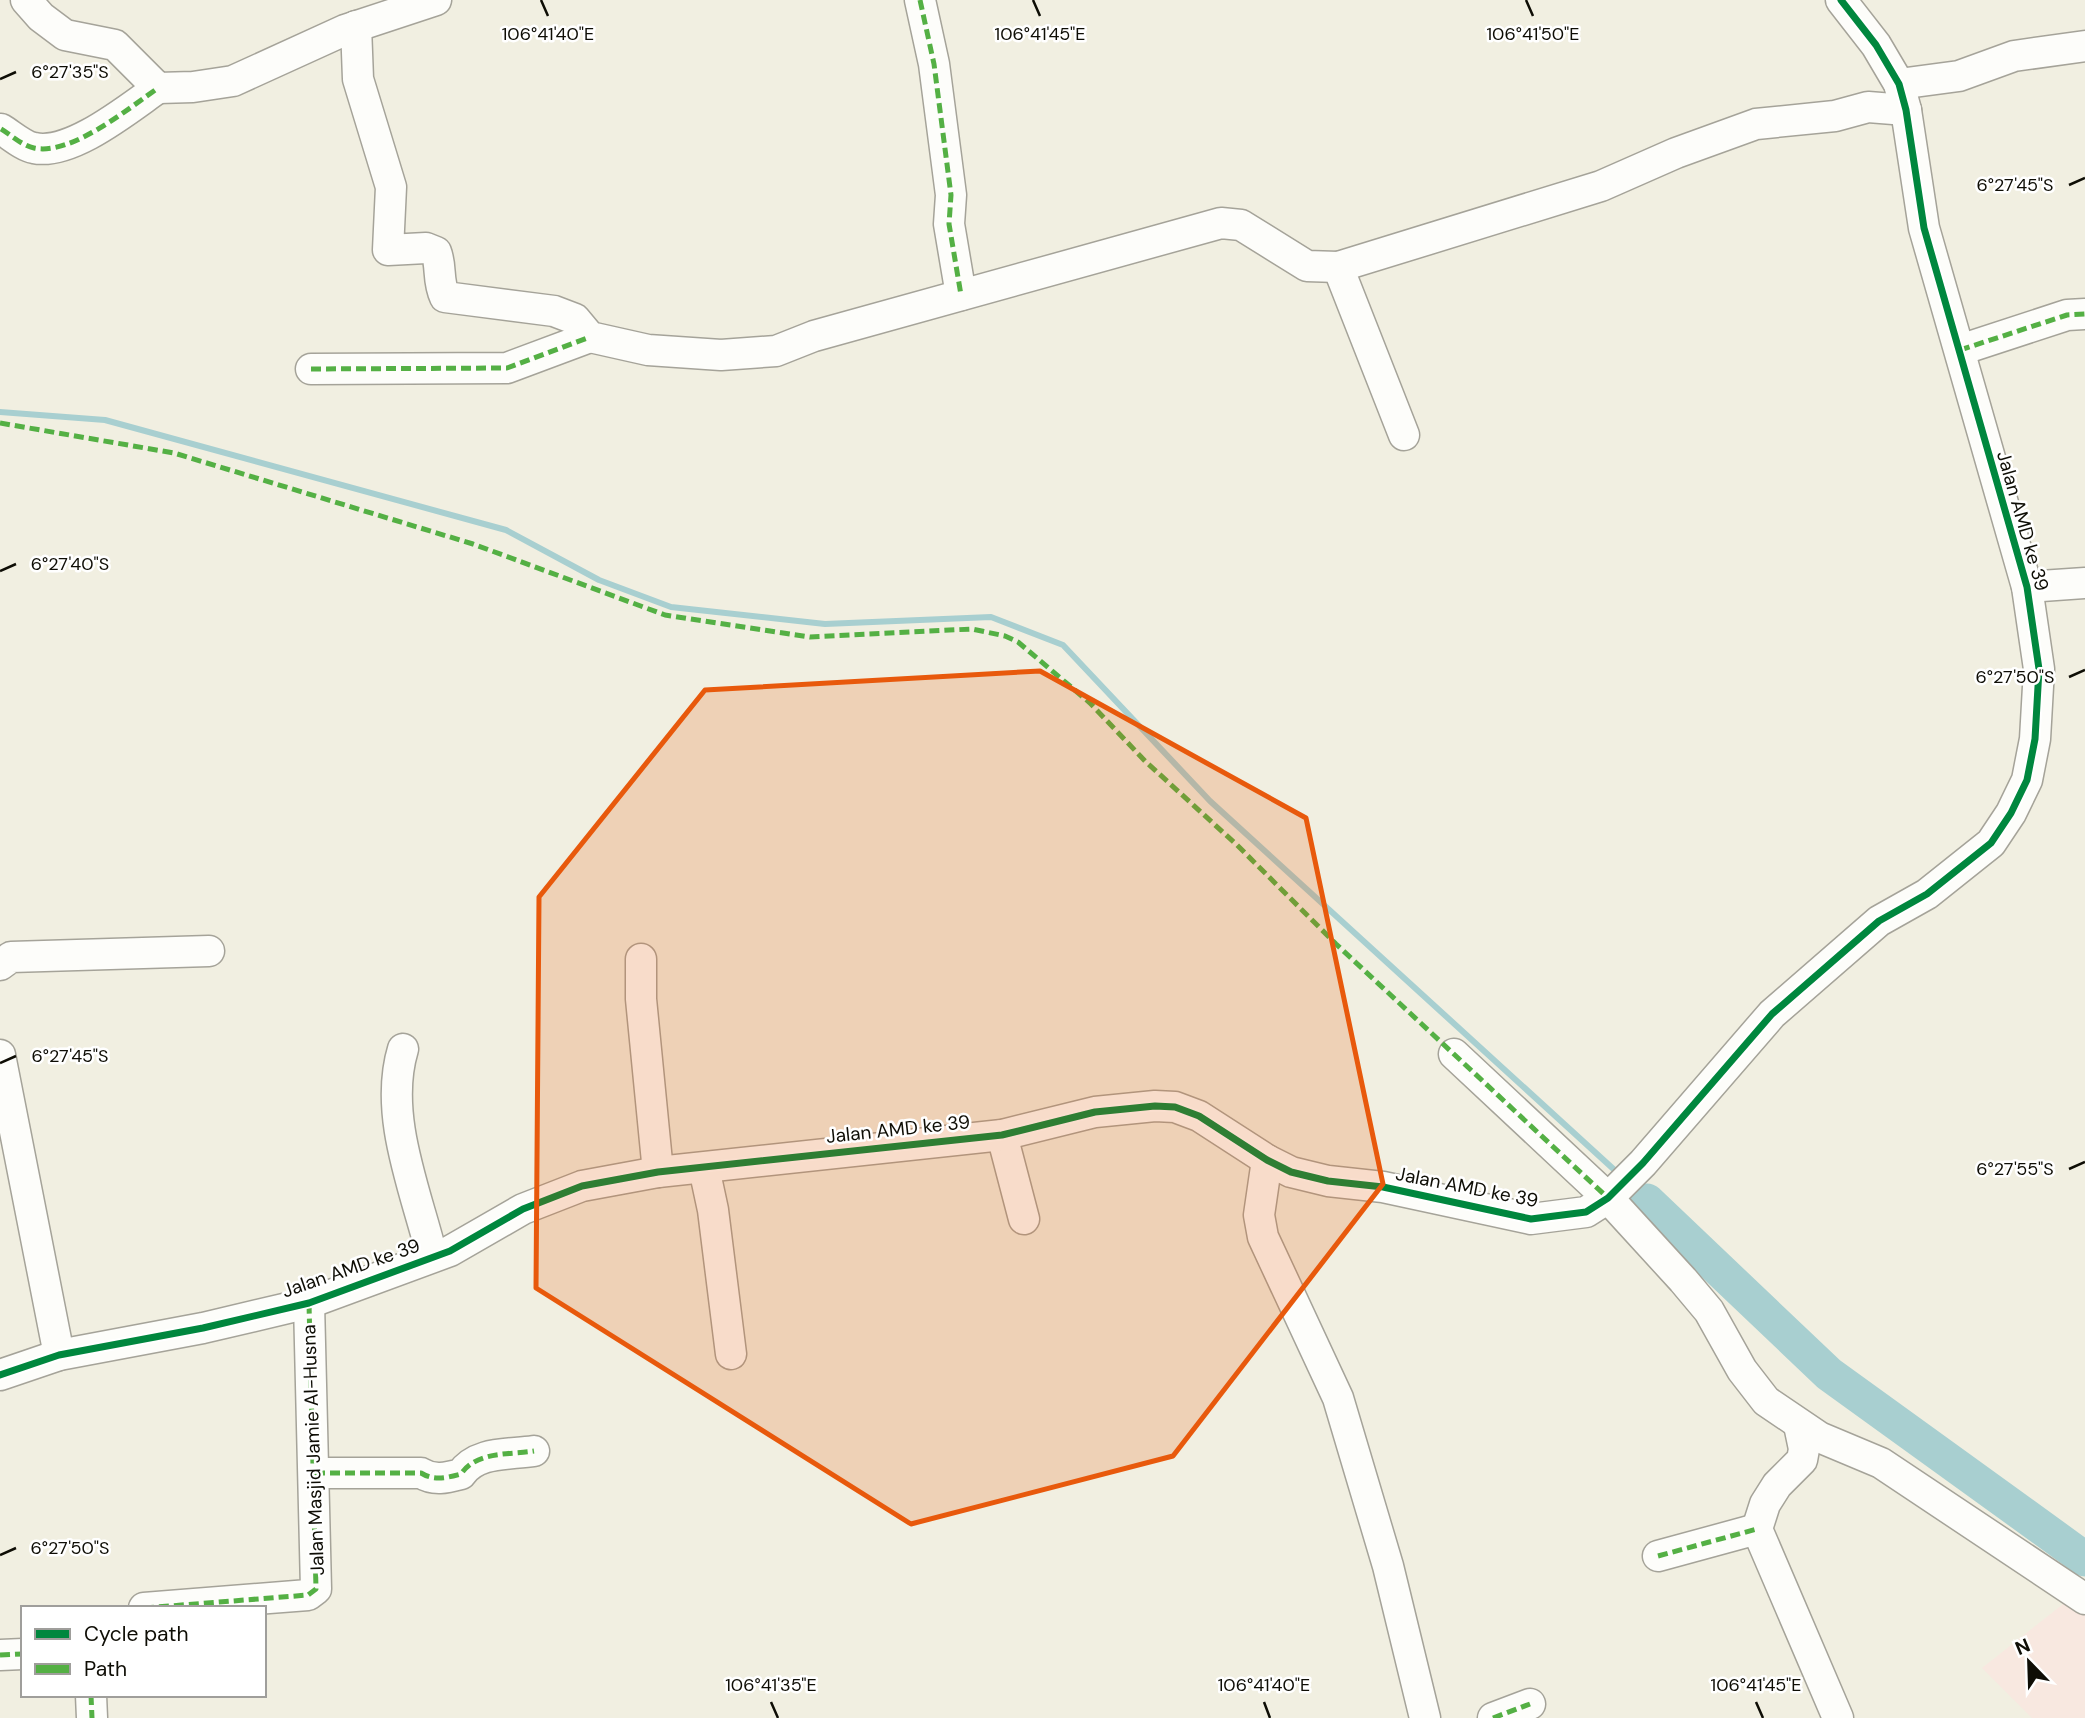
<svg xmlns="http://www.w3.org/2000/svg" width="2085" height="1718" font-family="'DM Sans',sans-serif">
  <rect width="100%" height="100%" fill="#f1efe1"/>
  <!-- industrial -->
  <path fill="#f8e8e0" d="M2067,1601L2085,1613V1718H2032L1982,1668Z"/>
  <g fill="none" stroke-linecap="round" stroke-linejoin="round">
    <!-- stream -->
    <g stroke="#a8cfd0" stroke-width="6">
      <path d="M0,412L105,420L506,530L599,580L671,607L825,624L991,617L1063,645L1210,801L1620,1175"/>
      <path d="M1631,1185L1647,1201"/>
    </g>
    <!-- river -->
    <path stroke="#a8cfd0" stroke-width="35" d="M1647,1201L1829,1374L2085,1559"/>
    <defs>
      <g id="minor">
        <path d="M26,0L41,17L65,35L115,45L158,88L193,87L233,81L345,30L436,0"/>
        <path d="M920,0L934,64L951,195L949,224L961,295"/>
        <path d="M356,26L358,79L391,187L388,250L426,248L436,252C442,267 437,280 445,297L554,311L575,319L590,337L648,350L721,355L776,351L814,336L1221,223L1241,225L1307,266L1338,267L1601,186L1676,153L1756,124L1835,116L1868,107L1906,110"/>
        <path d="M1899,84L1959,76L2014,56L2085,46"/>
        <path d="M1,129C11,135 23,146 34,148C71,156 129,108 158,88"/>
        <path d="M1338,267L1404,435"/>
        <path d="M1960,350L2067,315L2085,314"/>
        <path d="M311,369L507,368L590,337"/>
        <path d="M2027,587L2085,583"/>
        <path d="M641,959V999L658,1172"/>
        <path d="M0,965L11,957L209,951"/>
        <path d="M403,1049C383,1115 416,1191 432,1256"/>
        <path d="M1454,1054L1608,1198L1683,1280L1709,1311L1742,1370L1766,1401L1819,1437L1881,1463L2085,1599"/>
        <path d="M0,1055L59,1355"/>
        <path d="M1002,1135L1024,1219"/>
        <path d="M1267,1160L1259,1215L1263,1237L1338,1398L1388,1566L1425,1718"/>
        <path d="M704,1168L713,1210L731,1354"/>
        <path d="M0,1375L59,1355L203,1328L309,1303L450,1251L523,1209L582,1186L658,1172L1002,1135L1095,1112L1155,1106L1175,1107L1199,1116L1267,1160L1291,1172L1328,1181L1383,1187L1531,1219L1586,1212L1608,1198L1643,1163L1772,1014L1879,921L1927,894L1991,843L2011,813L2027,780L2035,739L2039,669L2027,587L1924,228L1906,110L1899,84L1876,45L1841,0"/>
        <path d="M1799,1425L1804,1449L1802,1460L1777,1485L1765,1504L1757,1529L1838,1718"/>
        <path d="M315,1473H421C434,1481 446,1478 461,1474C477,1451 508,1455 534,1451"/>
        <path d="M1658,1556L1757,1529"/>
        <path d="M144,1608L308,1595L316,1589L309,1303"/>
        <path d="M0,1655L23,1654"/>
        <path d="M91,1695L92,1718"/>
        <path d="M1493,1718L1530,1704"/>
      </g>
    </defs>
    <!-- minor casing -->
    <use href="#minor" stroke="#a5a399" stroke-width="33"/>
    <!-- minor -->
    <use href="#minor" stroke="#fdfdfa" stroke-width="30"/>
    <!-- quiet -->
    <g stroke="#54b044" stroke-width="5" stroke-dasharray="10 5" stroke-linecap="butt">
      <path d="M920,0L934,64L951,195L949,224L961,295"/>
      <path d="M1,129C11,135 23,146 34,148C71,156 129,108 158,88"/>
      <path d="M1960,350L2067,315L2085,314"/>
      <path d="M311,369L507,368L590,337"/>
      <path d="M0,423L174,453L473,544L665,615L810,637L972,629L1005,636L1018,642L1090,703L1145,761L1237,845L1336,944L1608,1198"/>
      <path d="M315,1473H421C434,1481 446,1478 461,1474C477,1451 508,1455 534,1451"/>
      <path d="M1658,1556L1757,1529"/>
      <path d="M144,1608L308,1595L316,1589L309,1303"/>
      <path d="M0,1655L23,1654"/>
      <path d="M91,1695L92,1718"/>
      <path d="M1493,1718L1530,1704"/>
    </g>
    <defs>
      <path id="cycleway" d="M0,1375L59,1355L203,1328L309,1303L450,1251L523,1209L582,1186L658,1172L1002,1135L1095,1112L1155,1106L1175,1107L1199,1116L1267,1160L1291,1172L1328,1181L1383,1187L1531,1219L1586,1212L1608,1198L1643,1163L1772,1014L1879,921L1927,894L1991,843L2011,813L2027,780L2035,739L2039,669L2027,587L1924,228L1906,110L1899,84L1876,45L1841,0"/>
    </defs>
    <!-- cycleway casing -->
    <use href="#cycleway" stroke="#fff" stroke-width="11"/>
    <!-- cycleway -->
    <use href="#cycleway" stroke="#00873e" stroke-width="7"/>
  </g>
  <!-- marked area -->
  <path fill="#e8590c" fill-opacity="0.2" stroke="#e8590c" stroke-width="5" stroke-linejoin="round" d="M1040,671L1306,818L1383,1184L1173,1456L911,1524L536,1288L539,897L705,690Z"/>
  <!-- ticks -->
  <path fill="none" stroke="#0e0d05" stroke-width="2.5" d="M541,0L548,16M1033,0L1040,16M1526,0L1533,16M0,79L16,72M2069,185L2085,178M0,571L16,564M2069,677L2085,670M0,1063L16,1056M2069,1169L2085,1162M0,1555L16,1548M771,1702L778,1718M1264,1702L1270,1718M1756,1702L1763,1718"/>
  <g text-anchor="middle" dominant-baseline="central" stroke-width="5" stroke-linejoin="round" paint-order="stroke">
    <!-- street labels -->
    <g font-size="19" fill="#0e0d05" stroke="#fff">
      <text transform="translate(2023 521) rotate(74)">Jalan AMD ke 39</text>
      <text transform="translate(898 1129) rotate(-6)">Jalan AMD ke 39</text>
      <text transform="translate(1467 1187) rotate(11)">Jalan AMD ke 39</text>
      <text transform="translate(351 1268) rotate(-19)">Jalan AMD ke 39</text>
      <text transform="translate(313 1450) rotate(-92)">Jalan Masjid Jamie Al-Husna</text>
    </g>
  </g>
  <g font-size="18" text-anchor="middle" fill="#0e0d05" stroke="#fff" stroke-width="5" stroke-linejoin="round" paint-order="stroke">
    <text x="548" y="40">106°41'40"E</text>
    <text x="1040" y="40">106°41'45"E</text>
    <text x="1533" y="40">106°41'50"E</text>
    <text x="70" y="78">6°27'35"S</text>
    <text x="2015" y="191">6°27'45"S</text>
    <text x="70" y="570">6°27'40"S</text>
    <text x="2015" y="683">6°27'50"S</text>
    <text x="70" y="1062">6°27'45"S</text>
    <text x="2015" y="1175">6°27'55"S</text>
    <text x="70" y="1554">6°27'50"S</text>
    <text x="771" y="1691">106°41'35"E</text>
    <text x="1264" y="1691">106°41'40"E</text>
    <text x="1756" y="1691">106°41'45"E</text>
  </g>
  <!-- legend -->
  <rect x="21" y="1606" width="245" height="91" fill="#ffffff" stroke="#9f9e9b" stroke-width="2"/>
  <rect x="35" y="1629" width="35" height="10" fill="#00873e" stroke="#9f9e9b" stroke-width="2"/>
  <text x="84" y="1641" font-size="21" fill="#0e0d05">Cycle path</text>
  <rect x="35" y="1664" width="35" height="10" fill="#54b044" stroke="#9f9e9b" stroke-width="2"/>
  <text x="84" y="1676" font-size="21" fill="#0e0d05">Path</text>
  <!-- north arrow -->
  <g transform="translate(2029 1662) rotate(337)" stroke="#ffffff" stroke-width="5" paint-order="stroke">
  <path d="M0-5L12 26L0 18L-12 26Z" fill="#0e0d05"/>
  <text y="-10" font-size="19" font-weight="bold" text-anchor="middle" fill="#0e0d05">N</text>
  </g>
</svg>
